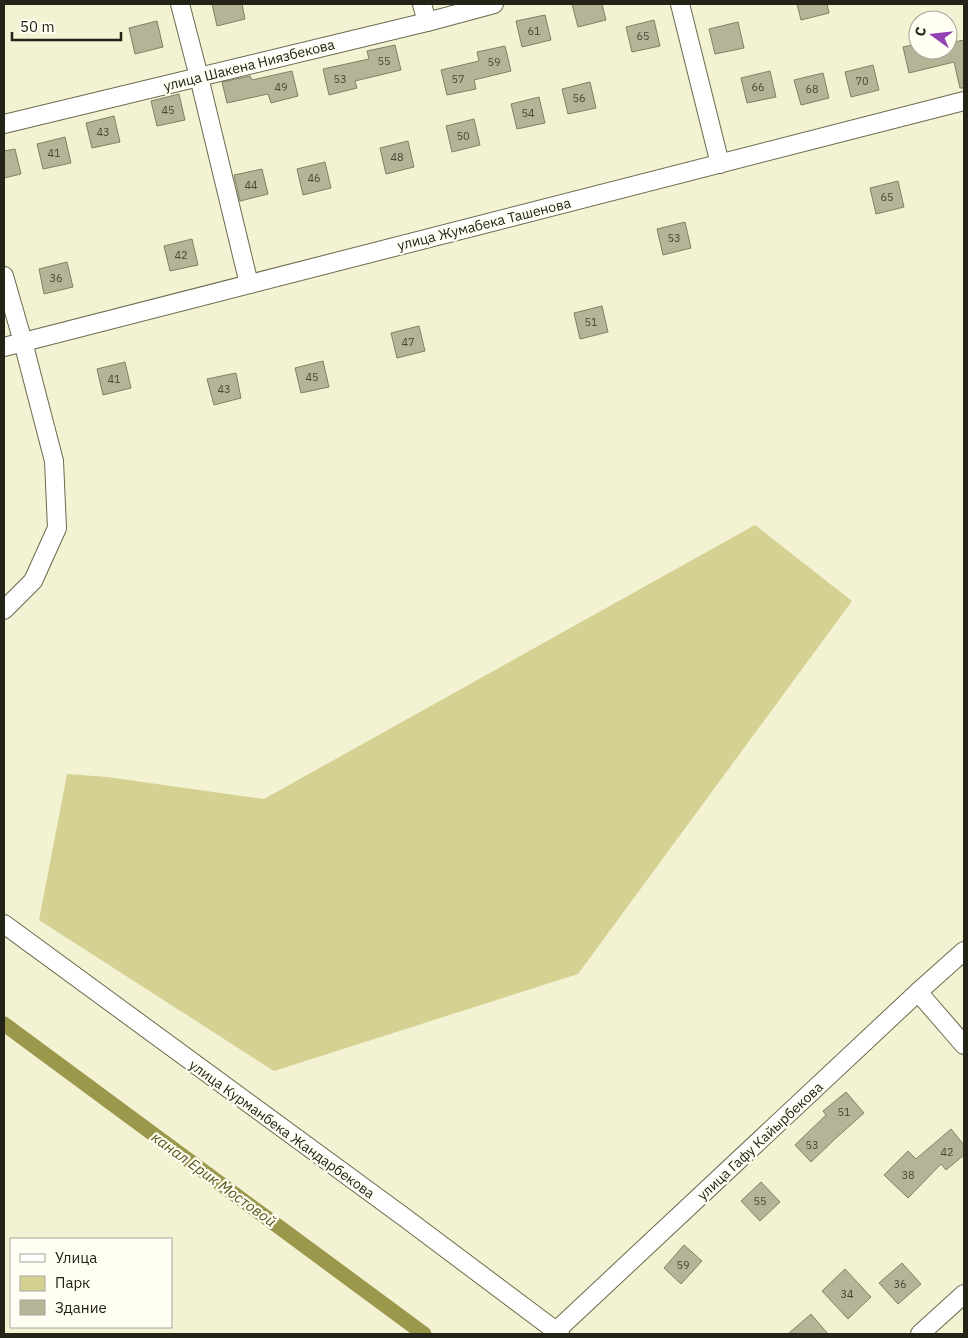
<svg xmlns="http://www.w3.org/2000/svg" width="968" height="1338" font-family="'IBM Plex Sans',sans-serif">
  <rect width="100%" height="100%" fill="#f3f2d3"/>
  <!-- green -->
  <path fill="#d4d192" d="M755,525L852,601L578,974L274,1071L39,920L67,774L107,777L264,799Z"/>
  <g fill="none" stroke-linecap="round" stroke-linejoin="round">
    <!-- canal -->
    <path stroke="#9b974b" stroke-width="15" d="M4,1024L424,1334"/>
  </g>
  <!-- building -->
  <g fill="#b5b496" stroke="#828164">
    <path d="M212,4H242L245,19L217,26Z"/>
    <path d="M572,4H602L606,20L578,27Z"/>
    <path d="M797,4H827L829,13L801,20Z"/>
    <path d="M545,15L551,40L522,47L516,21Z"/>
    <path d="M654,20L660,46L632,52L626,27Z"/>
    <path d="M157,21L163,47L135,54L129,28Z"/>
    <path d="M738,22L744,48L715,54L709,29Z"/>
    <path d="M964,40V88H960L954,62L909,73L903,47L918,44V50H951L949,43Z"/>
    <path d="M395,45L401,70L355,81L357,88L329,95L323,69L369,59L367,51Z"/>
    <path d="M505,46L511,71L474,80L476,89L447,95L441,70L479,61L477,52Z"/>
    <path d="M873,65L879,90L851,97L845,72Z"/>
    <path d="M292,71L298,96L271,103L268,94L227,103L222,82L250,76L252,80Z"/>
    <path d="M770,71L776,97L747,103L741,78Z"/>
    <path d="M823,73L829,98L801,105L794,80Z"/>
    <path d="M590,82L596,108L568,114L562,89Z"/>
    <path d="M179,94L185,120L157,126L151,101Z"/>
    <path d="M539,97L545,123L517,129L511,104Z"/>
    <path d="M114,116L120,142L92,148L86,123Z"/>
    <path d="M474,119L480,145L452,152L446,126Z"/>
    <path d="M65,137L71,163L43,169L37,144Z"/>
    <path d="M408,141L414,167L386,174L380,148Z"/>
    <path d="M15,149L21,174L4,178V151Z"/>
    <path d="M325,162L331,188L303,195L297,169Z"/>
    <path d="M262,169L268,194L240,201L234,175Z"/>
    <path d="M898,181L904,207L876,214L870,188Z"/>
    <path d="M685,222L691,248L663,255L657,229Z"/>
    <path d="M192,239L198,265L170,271L164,246Z"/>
    <path d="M67,262L73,287L44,294L39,269Z"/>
    <path d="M602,306L608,332L580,339L574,313Z"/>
    <path d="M419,326L425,351L397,358L391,333Z"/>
    <path d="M323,361L329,387L301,393L295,368Z"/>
    <path d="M125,362L131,388L103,395L97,369Z"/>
    <path d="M236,373L241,398L214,405L207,379Z"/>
    <path d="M846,1092L864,1113L835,1139L811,1162L795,1145L826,1115L823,1111Z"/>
    <path d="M951,1129L964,1145V1155L946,1170L941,1164L908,1198L884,1175L908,1151L916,1159Z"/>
    <path d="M761,1182L780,1202L760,1221L741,1201Z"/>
    <path d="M684,1245L702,1261L681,1284L664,1268Z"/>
    <path d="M902,1263L921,1284L898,1304L879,1283Z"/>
    <path d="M845,1269L871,1297L848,1319L822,1291Z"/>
    <path d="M811,1314L828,1334H788Z"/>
  </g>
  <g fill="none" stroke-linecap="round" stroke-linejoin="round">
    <defs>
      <g id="minor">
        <path d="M180,4L199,77L249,284"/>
        <path d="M422,4L427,22"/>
        <path d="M680,4L720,164"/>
        <path d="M4,124L427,22L494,4"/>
        <path d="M4,276L23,342L54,461L57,528L33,581L4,610"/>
        <path d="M4,347L964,101"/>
        <path d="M4,924L404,1217L560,1334"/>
        <path d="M918,992L964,1045"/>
        <path d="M556,1331L918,992L964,951"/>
        <path d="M920,1334L964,1294"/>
      </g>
    </defs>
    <!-- minor casing -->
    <use href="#minor" stroke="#6b6a4e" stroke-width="20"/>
    <!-- minor -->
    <use href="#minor" stroke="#fff" stroke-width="18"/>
  </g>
  <g text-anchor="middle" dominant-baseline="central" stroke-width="4.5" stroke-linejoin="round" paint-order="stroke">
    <!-- number labels -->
    <g font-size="11" fill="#484738">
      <text x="534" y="31">61</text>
      <text x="643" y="36">65</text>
      <text x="384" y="61">55</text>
      <text x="494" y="62">59</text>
      <text x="340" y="79">53</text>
      <text x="458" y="79">57</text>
      <text x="862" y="81">70</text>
      <text x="281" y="87">49</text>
      <text x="758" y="87">66</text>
      <text x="812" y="89">68</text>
      <text x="579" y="98">56</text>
      <text x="168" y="110">45</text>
      <text x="528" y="113">54</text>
      <text x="103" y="132">43</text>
      <text x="463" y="136">50</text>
      <text x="54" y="153">41</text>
      <text x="397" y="157">48</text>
      <text x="314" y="178">46</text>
      <text x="251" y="185">44</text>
      <text x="887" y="197">65</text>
      <text x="674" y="238">53</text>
      <text x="181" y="255">42</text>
      <text x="56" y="278">36</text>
      <text x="591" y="322">51</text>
      <text x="408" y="342">47</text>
      <text x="312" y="377">45</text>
      <text x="114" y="379">41</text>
      <text x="224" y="389">43</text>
      <text x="844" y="1112">51</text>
      <text x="812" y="1145">53</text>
      <text x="947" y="1152">42</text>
      <text x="908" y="1175">38</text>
      <text x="760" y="1201">55</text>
      <text x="683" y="1265">59</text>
      <text x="900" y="1284">36</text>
      <text x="847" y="1294">34</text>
    </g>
    <!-- street labels -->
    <g font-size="14" fill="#242318" stroke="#fffef2">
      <text transform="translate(249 65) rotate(-14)">улица Шакена Ниязбекова</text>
      <text transform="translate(484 224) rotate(-14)">улица Жумабека Ташенова</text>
      <text transform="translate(282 1129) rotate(36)">улица Курманбека Жандарбекова</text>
      <text transform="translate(760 1141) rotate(-43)">улица Гафу Кайырбекова</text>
    </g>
    <!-- water labels -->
    <g font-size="15" font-style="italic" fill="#555118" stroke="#fffef2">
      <text transform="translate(214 1179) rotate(36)">канал Ерик Мостовой</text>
    </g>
  </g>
  <!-- border -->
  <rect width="968" height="1338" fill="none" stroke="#242318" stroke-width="10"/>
  <!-- legend -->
  <rect x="10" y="1238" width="162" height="90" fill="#fffef2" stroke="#a7a69b"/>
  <rect x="20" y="1254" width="25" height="8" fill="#ffffff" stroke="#a7a69b"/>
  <text x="55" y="1263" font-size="15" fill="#242318">Улица</text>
  <rect x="20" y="1276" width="25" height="15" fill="#d4d192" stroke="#a7a69b"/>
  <text x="55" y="1288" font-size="15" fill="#242318">Парк</text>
  <rect x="20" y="1300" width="25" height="15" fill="#b5b496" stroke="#a7a69b"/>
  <text x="55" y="1313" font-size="15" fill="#242318">Здание</text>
  <!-- north arrow -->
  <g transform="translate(933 35) rotate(285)"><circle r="24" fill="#fffef2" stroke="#a7a69b"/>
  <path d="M0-4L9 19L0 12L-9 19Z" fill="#9341b1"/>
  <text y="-8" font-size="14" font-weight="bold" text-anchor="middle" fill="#242318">С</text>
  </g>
  <!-- scale -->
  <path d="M12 32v8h109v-8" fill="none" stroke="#242318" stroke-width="2.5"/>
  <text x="20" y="32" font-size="15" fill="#242318" stroke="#fffef2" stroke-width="4" paint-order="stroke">50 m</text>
</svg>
